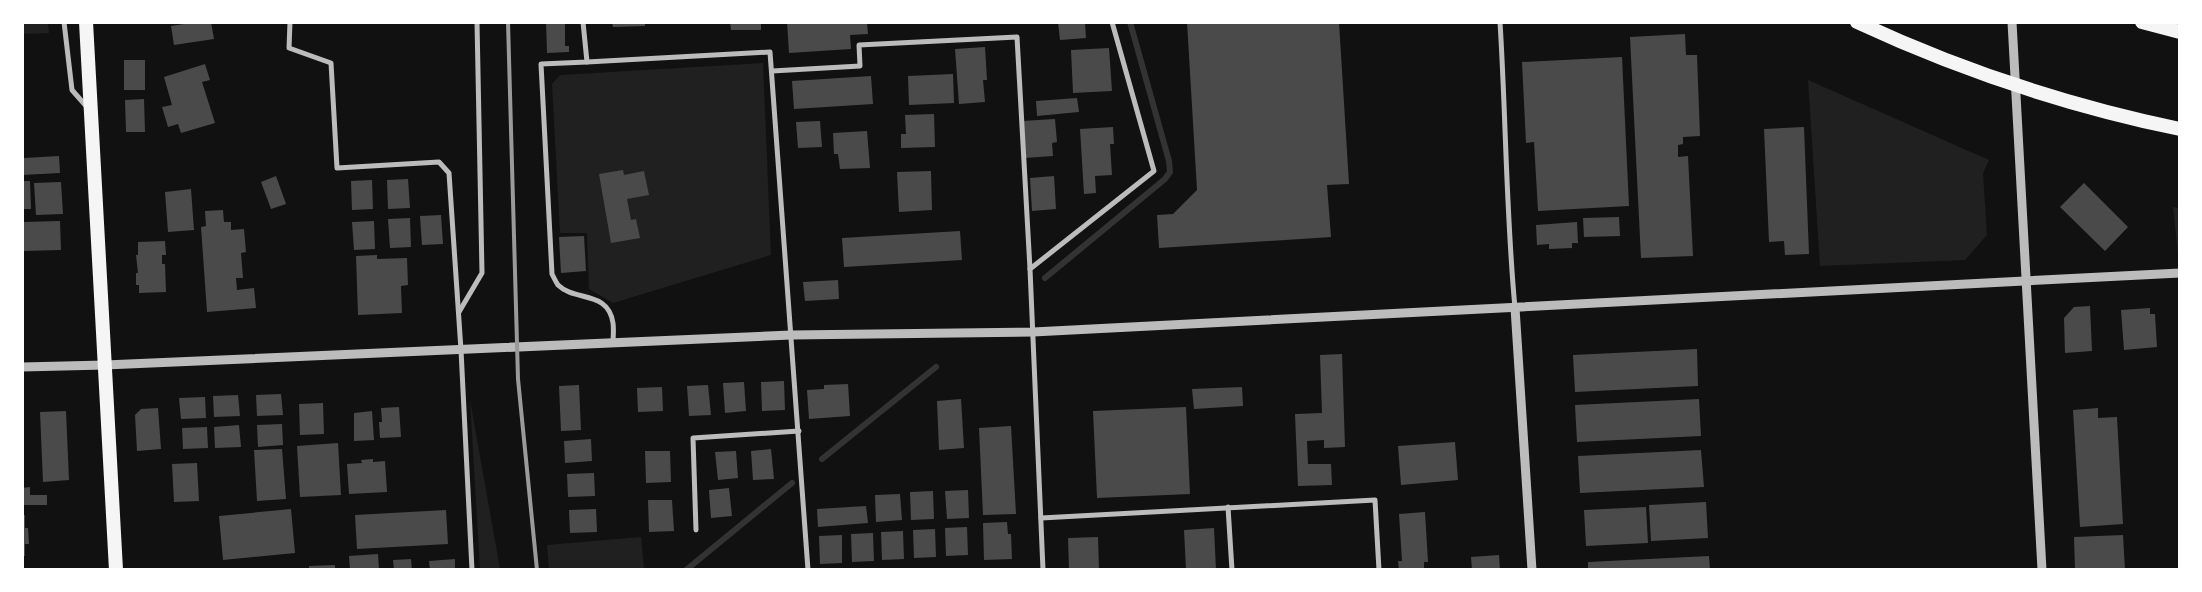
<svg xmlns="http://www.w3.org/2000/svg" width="2202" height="592" font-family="Raleway,sans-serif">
  <rect width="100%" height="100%" fill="#111"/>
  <!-- green -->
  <g fill="#202020">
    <path d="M23,22L48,23L49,33L23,34Z"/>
    <path d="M763,63L771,255L613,303L589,289L587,233H560L552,84L560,75Z"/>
    <path d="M1808,80L1989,160L1983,173L1987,235L1965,260L1820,266Z"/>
    <path d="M2173,207L2179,208V254H2178Z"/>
    <path d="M470,400L500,569H480Z"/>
    <path d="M641,537L644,569H549L547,545Z"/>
  </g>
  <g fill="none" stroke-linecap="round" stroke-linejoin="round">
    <!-- stream -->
    <g stroke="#333" stroke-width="6">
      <path d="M1045,278L1165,179L1170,172L1169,161L1130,22"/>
      <path d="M822,459L936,367"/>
      <path d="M686,570L792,483"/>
    </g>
  </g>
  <!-- building -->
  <g fill="#4a4a4a">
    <path d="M197,22H211L214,39L174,45L171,26Z"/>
    <path d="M546,22H565V46H569V52L547,53Z"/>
    <path d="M612,22H645V26L613,27Z"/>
    <path d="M730,22H761V30H731Z"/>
    <path d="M787,22H867L868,34L850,35L851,49L789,53Z"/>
    <path d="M1058,22H1085L1086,38L1060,40Z"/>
    <path d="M1187,22H1339L1349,184L1327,185L1331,237L1159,248L1157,215L1173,214L1197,190Z"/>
    <path d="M1685,34L1686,55H1697L1700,136L1683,137V144L1678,145V157L1688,156L1693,256L1641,258L1630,37Z"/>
    <path d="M985,47L987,80H983L985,102L959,104L955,49Z"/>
    <path d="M1109,48L1112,91L1073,93L1071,50Z"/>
    <path d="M1622,57L1629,206L1538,211L1534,142L1526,143L1522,62Z"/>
    <rect x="124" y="60" width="21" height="30"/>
    <path d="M205,64L210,80L202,82L215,123L181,133L178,124L168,127L162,107L172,105L164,77Z"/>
    <path d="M953,74L954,103L909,105L908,76Z"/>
    <path d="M871,76L873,104L794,109L792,81Z"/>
    <path d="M1077,98L1079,112L1037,116L1036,101Z"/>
    <path d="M144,99L145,132H126L125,100Z"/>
    <path d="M934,114L935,147L901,148V134H906L905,115Z"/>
    <path d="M1055,119L1057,142L1052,143L1053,156L1025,158L1022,121Z"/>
    <path d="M820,121L822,147L798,148L796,122Z"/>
    <path d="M1113,127L1114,144H1110L1112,175L1095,176L1096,193L1084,194L1080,129Z"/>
    <path d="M1804,127L1809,254L1785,255L1784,241L1769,242L1764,129Z"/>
    <path d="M867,131L870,168L840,169L838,154H834L833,133Z"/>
    <path d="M22,153L24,158L59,156L60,173L22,175Z"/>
    <path d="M623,170L624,175L644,171L649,195L627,199L631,220L636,219L640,238L611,243L599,174Z"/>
    <path d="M931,171L932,210L899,212L897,172Z"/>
    <path d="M276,176L286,204L271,209L261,182Z"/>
    <path d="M1054,176L1056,209L1032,211L1030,178Z"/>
    <path d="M408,179L410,208L388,209L387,180Z"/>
    <path d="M372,180L373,209L352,210L351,181Z"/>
    <path d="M22,181H30L31,209H22Z"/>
    <path d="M61,182L63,214L36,215L34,183Z"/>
    <path d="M2084,183L2128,227L2105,251L2060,207Z"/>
    <path d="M191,189L194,230L168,232L165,192Z"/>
    <path d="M223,210L224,222H231V230L244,229L246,252L241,253L243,278H236L237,290L254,288L256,308L207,312L201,227L206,226L205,211Z"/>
    <path d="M441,215L443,244L422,245L420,216Z"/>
    <path d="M1619,217L1620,236L1584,237L1583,218Z"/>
    <path d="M410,218L411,247L390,248L388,219Z"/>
    <path d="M60,221L61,250L22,251V222Z"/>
    <path d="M374,221L375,249L354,250L352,222Z"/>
    <path d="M1577,222L1578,243H1572V248L1549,249V244L1537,245L1536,225Z"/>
    <path d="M960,231L962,260L844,267L842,238Z"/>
    <path d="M584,236L586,271L561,273L559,237Z"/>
    <path d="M165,241L166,255H162V264H165L166,292L139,293V285H136V273H138L136,255H138V242Z"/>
    <path d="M377,255V259L407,258L408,285L401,286L402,313L358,315L356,256Z"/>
    <path d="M838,280L839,299L805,301L803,282Z"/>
    <path d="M2090,306L2092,351L2065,353L2064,318L2074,307Z"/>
    <path d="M2150,308V314H2155L2157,347L2124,350L2121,310Z"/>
    <path d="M1697,349L1698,386L1575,392L1573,355Z"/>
    <path d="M1342,354L1345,447L1324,448V440L1307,441L1308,464H1331L1332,485L1298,486L1295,414L1322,413L1320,355Z"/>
    <path d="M784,381L785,410L762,411L761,382Z"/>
    <path d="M744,382L746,411L725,413L723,383Z"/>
    <path d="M848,384L850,416L809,419L807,390L824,389V385Z"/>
    <path d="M579,385L581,430L561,431L559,386Z"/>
    <path d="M708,385L711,415L689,416L687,386Z"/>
    <path d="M662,387L663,411L638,412L637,388Z"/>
    <path d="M1242,387L1243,406L1194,409L1192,389Z"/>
    <path d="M281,394L283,415L257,416L256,395Z"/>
    <path d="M238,395L240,416L214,417L213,396Z"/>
    <path d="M205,397L206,418L181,419L179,398Z"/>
    <path d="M961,399L964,448L939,450L937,401Z"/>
    <path d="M1699,399L1701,436L1577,442L1575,405Z"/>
    <path d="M323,403L324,434L300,435L299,404Z"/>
    <path d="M399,407L401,437L380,438L379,422H382L381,408Z"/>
    <path d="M1186,407L1190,494L1097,498L1093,411Z"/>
    <path d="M158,408L161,449L137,451L135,415L141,409Z"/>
    <path d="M2098,408V418L2117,417L2123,524L2080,527L2073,410Z"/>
    <path d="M66,411L69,480L43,482L40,412Z"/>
    <path d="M372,411L374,440L354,441V413Z"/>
    <path d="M282,424L283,445L258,447L257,425Z"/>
    <path d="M239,425L241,447L215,448L214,427Z"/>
    <path d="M1011,426L1016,514L983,515L979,428Z"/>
    <path d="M207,427L208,448L183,449L182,428Z"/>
    <path d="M591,439L592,461L565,463L564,441Z"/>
    <path d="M1455,442L1458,480L1401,485L1398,446Z"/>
    <path d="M338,443L341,495L300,497L297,446Z"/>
    <path d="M282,449L286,499L257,501L254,450Z"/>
    <path d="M771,449L774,479L753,480L751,451Z"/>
    <path d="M1701,450L1704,487L1580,493L1578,456Z"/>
    <path d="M645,451H670L671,482L646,483Z"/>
    <path d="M736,451L738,478L718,480L715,452Z"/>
    <path d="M373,459V462L385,461L387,492L349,494L347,464L362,463L361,460Z"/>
    <path d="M197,463L199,501L174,502L172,464Z"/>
    <path d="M594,473L595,496L568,497L567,474Z"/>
    <path d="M30,487V495H47V505H22V488Z"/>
    <path d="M729,488L732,516L711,518L709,490Z"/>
    <path d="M968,490L969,518L947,519L945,491Z"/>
    <path d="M933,491L934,519L911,520L910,492Z"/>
    <path d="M900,494L902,520L876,522L875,495Z"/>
    <path d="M648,500H672L674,531L649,532Z"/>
    <path d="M1706,502L1708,538L1651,541L1649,505Z"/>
    <path d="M866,506L868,523L818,527L817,509Z"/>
    <path d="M1646,507L1648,543L1586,546L1584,510Z"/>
    <path d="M291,509L295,553L223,560L219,516Z"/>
    <path d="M596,509L597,532L570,533L569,510Z"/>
    <path d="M446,510L448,544L357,549L355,515Z"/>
    <path d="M1425,512L1428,562H1424V570H1399L1398,561H1402L1399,514Z"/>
    <path d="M22,515H25V528H28L29,544H25V556H22Z"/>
    <path d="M1007,522L1008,534H1011L1012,559L984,560L983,523Z"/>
    <path d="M967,527L968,555L946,556L945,528Z"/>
    <path d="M1214,528L1216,570H1186L1184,530Z"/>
    <path d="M935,529L936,557L914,558L913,530Z"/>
    <path d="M903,531L904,559L882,560L881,532Z"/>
    <path d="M873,533L874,561L852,562L851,534Z"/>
    <path d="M842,535V563L820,564L819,536Z"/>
    <path d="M2123,535L2125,570H2075L2074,537Z"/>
    <path d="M1098,537L1099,570H1069L1068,538Z"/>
    <path d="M378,554L379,570H350L349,556Z"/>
    <path d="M1499,555L1500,570H1472L1471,557Z"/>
    <path d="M1709,556L1710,570H1588V562Z"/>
    <path d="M411,559L412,570H394L393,560Z"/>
    <path d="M455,559V570H430L429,561Z"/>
    <path d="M335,565V570H309V566Z"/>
  </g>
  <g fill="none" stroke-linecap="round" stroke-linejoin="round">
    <!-- minor -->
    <g stroke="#bcbcbc" stroke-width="5">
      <path d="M64,22L72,90L87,107"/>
      <path d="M290,22L289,48L331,63L337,168L439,162L449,173L461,350L472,570"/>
      <path d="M583,22L587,62L541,64L552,274C554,278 556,282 558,285C575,302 608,290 613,323C614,330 613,337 613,343"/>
      <path d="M1500,22C1506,118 1506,213 1515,308"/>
      <path d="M587,62L770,52L808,570"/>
      <path d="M772,71L860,66L859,45L1017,37L1030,269"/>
      <path d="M459,312L482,273L477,22"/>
      <path d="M1228,507L1232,570"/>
      <path d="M1041,518L1375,500L1379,570"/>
      <path d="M696,530L693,438L799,431"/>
      <path d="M1043,570L1030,269L1154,171L1112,22"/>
    </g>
    <!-- tertiary -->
    <g stroke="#bcbcbc" stroke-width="9">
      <path d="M2012,22L2042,570"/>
      <path d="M1515,308L1532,570"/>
      <path d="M22,367L105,365L791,335L1033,332L2180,273"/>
    </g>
    <!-- trunk -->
    <g stroke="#f5f5f5" stroke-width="14">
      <path d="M86,22L116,570"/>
      <path d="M1857,22C1960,70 2069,106 2180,129"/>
      <path d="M2142,22L2180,32"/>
    </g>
    <!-- rail -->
    <path stroke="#9a9a9a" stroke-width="4" d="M508,22L518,379L537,570"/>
  </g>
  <!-- border -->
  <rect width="2202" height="592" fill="none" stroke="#ffffff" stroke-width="48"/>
</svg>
